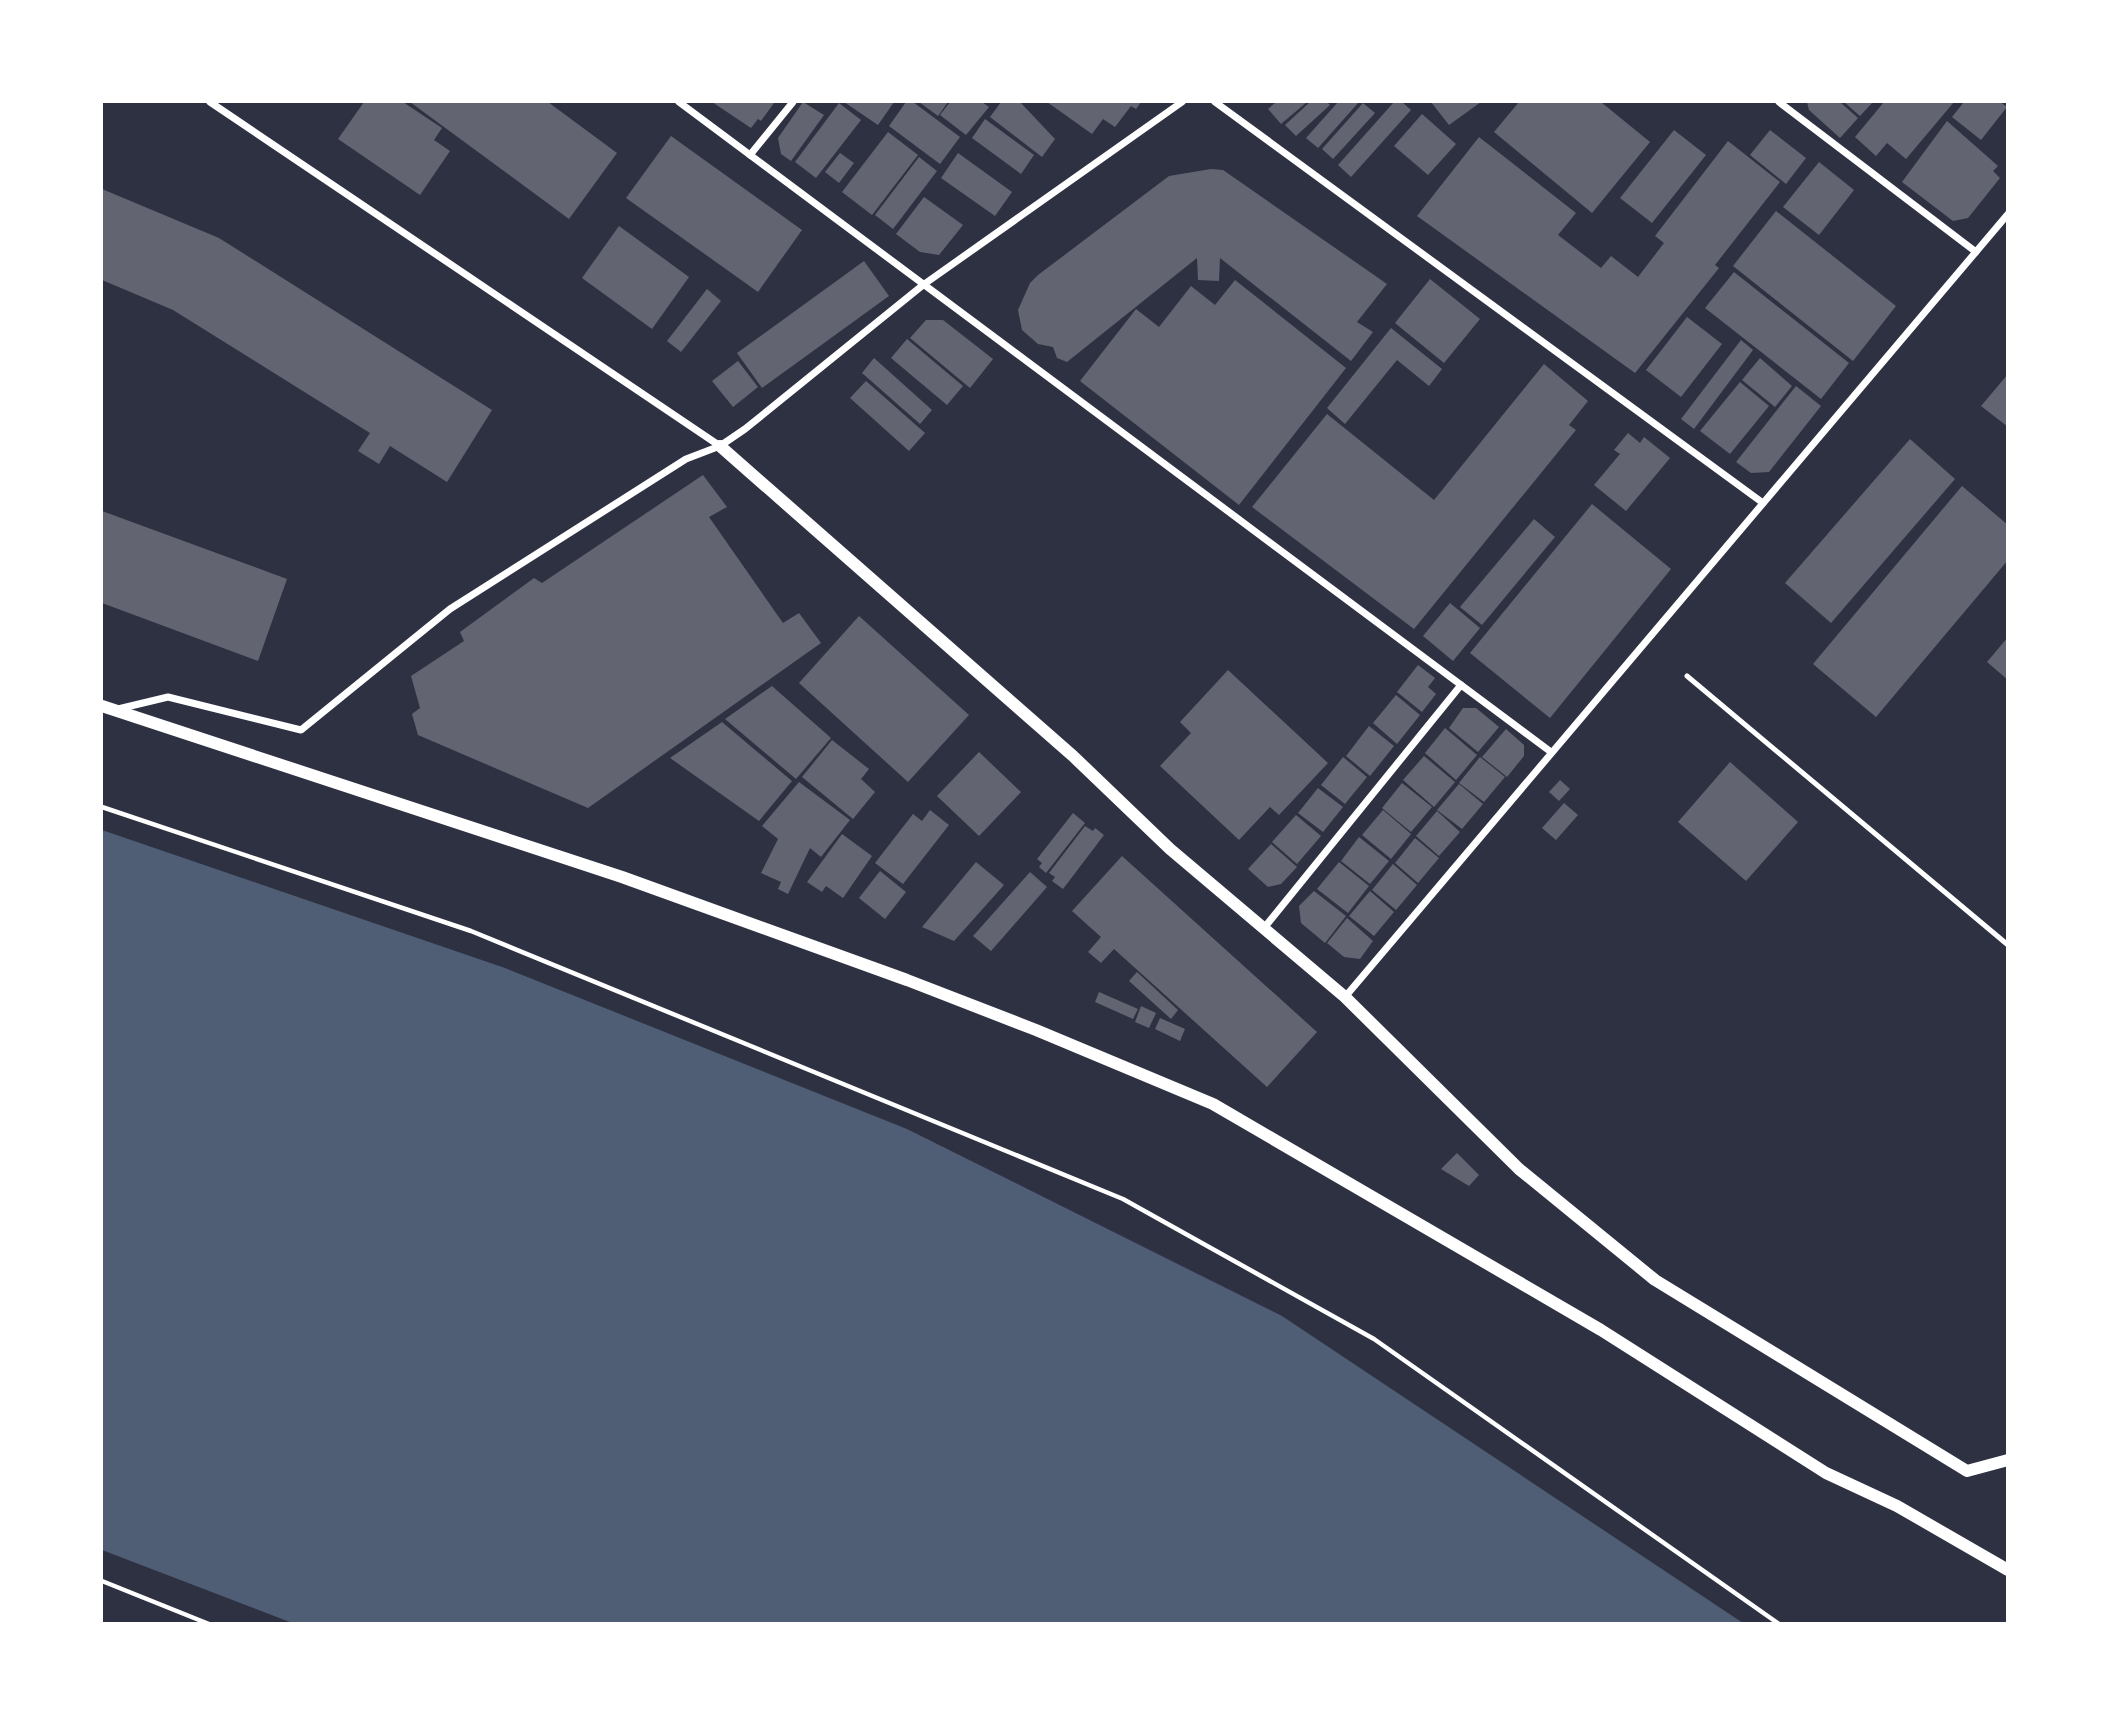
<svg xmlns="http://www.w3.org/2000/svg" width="2109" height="1725" font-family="'Roboto Condensed',sans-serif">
  <rect width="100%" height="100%" fill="#2d3142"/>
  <!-- water -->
  <path fill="#4f5d75" d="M102,830L505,968L907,1129L1282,1316L1743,1623L295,1624L102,1550Z"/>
  <!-- building -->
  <g fill="#626471">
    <path d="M364,102H403L442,128L434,140L450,151L420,195L338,139Z"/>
    <path d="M410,102H548L617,153L569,219Z"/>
    <path d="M712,102H772L774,103L761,121L758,119L751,128Z"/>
    <path d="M803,102L824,115L791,161L781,154L778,138Z"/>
    <path d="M844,102H894L878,125Z"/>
    <path d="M906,102H913L960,137L940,164L889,126Z"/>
    <path d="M919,102H948L938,116Z"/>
    <path d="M950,102H982L989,107L966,135L940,115Z"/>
    <path d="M1001,102H1020L1055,139L1042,157L990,117Z"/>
    <path d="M1047,102H1141L1136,109L1131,106L1115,127L1103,119L1092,134Z"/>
    <path d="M1276,102H1307L1281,124L1268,109Z"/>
    <path d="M1310,102H1327L1330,105L1296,136L1285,125Z"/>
    <path d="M1338,102H1359L1318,148L1306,138Z"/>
    <path d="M1394,102H1402L1411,110L1351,177L1338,165Z"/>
    <path d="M1431,102H1481L1449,125Z"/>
    <path d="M1519,102H1601L1650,142L1592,213L1494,132Z"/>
    <path d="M1807,102H1840L1858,118L1840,138L1809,110Z"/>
    <path d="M1844,102H1873L1860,116Z"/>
    <path d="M1884,102H1954L1906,159L1887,143L1876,156L1855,137Z"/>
    <path d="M1964,102H2000L2007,107L1981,140L1952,117Z"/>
    <path d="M839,103L861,120L816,178L795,162Z"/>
    <path d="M1363,103L1375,113L1333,159L1322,149Z"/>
    <path d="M1422,114L1456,144L1428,175L1394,146Z"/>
    <path d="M985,119L1034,155L1021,174L972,138Z"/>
    <path d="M1947,121L1998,166L1993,171L2000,178L1968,218L1953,221L1902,182Z"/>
    <path d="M1674,130L1706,155L1652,223L1620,198Z"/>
    <path d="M1770,130L1806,158L1786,184L1750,155Z"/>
    <path d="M888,132L918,155L872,215L842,192Z"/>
    <path d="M671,136L802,230L758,292L626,198Z"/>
    <path d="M1479,137L1576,213L1558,235L1601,268L1611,256L1638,277L1664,243L1655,236L1728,141L1780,182L1715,265L1719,268L1635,373L1417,216Z"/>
    <path d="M840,153L854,163L839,183L825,172Z"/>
    <path d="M958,153L1012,192L995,216L941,178Z"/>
    <path d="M919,157L937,171L893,229L875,215Z"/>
    <path d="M1819,162L1854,190L1819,235L1783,207Z"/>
    <path d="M1211,169L1223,170L1387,284L1357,322L1373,332L1351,361L1220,258L1219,281L1198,280L1197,258L1067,362L1057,358L1053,347L1038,344L1022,330L1018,310L1030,283L1038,275L1169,176Z"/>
    <path d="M102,189L219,238L492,410L447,482L390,446L379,464L358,451L370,433L173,310L102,280Z"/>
    <path d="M924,197L963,225L939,255L920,252L896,234Z"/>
    <path d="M1776,211L1896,306L1853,361L1733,266Z"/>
    <path d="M619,226L689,277L652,329L582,278Z"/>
    <path d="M864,261L889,296L762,388L737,353Z"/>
    <path d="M1734,272L1849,363L1821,399L1705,308Z"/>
    <path d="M1430,279L1480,319L1444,363L1395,323Z"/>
    <path d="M1235,280L1346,368L1239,505L1080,381L1136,309L1159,327L1191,286L1215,305Z"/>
    <path d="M707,289L721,301L681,352L667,341Z"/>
    <path d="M1687,317L1722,344L1681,397L1646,370Z"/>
    <path d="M926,320H943L993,359L970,388L910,338Z"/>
    <path d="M1391,328L1442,369L1429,386L1397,360L1345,424L1327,408Z"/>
    <path d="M907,339L963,386L947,405L891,358Z"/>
    <path d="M1741,340L1753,350L1694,429L1681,419Z"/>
    <path d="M874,358L932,410L920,424L862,373Z"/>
    <path d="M1760,358L1792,386L1775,407L1742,380Z"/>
    <path d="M738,361L758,387L733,407L712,381Z"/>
    <path d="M1544,364L1588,401L1569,425L1576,430L1414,629L1252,507L1327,414L1434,500Z"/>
    <path d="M2008,374V427L1981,406Z"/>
    <path d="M866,381L925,433L909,451L850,398Z"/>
    <path d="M1740,382L1769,406L1730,454L1700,431Z"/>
    <path d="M1796,386L1821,406L1769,472L1751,473L1736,462Z"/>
    <path d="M1628,433L1640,443L1644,437L1670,458L1626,511L1594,485L1620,454L1614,450Z"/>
    <path d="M1910,439L1955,479L1831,623L1785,583Z"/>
    <path d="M703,475L727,507L709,517L783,623L799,613L821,643L588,808L418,735L412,714L420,708L411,676L464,641L460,632L534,578L542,583Z"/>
    <path d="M1962,486L2008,525V560L1876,717L1813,664Z"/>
    <path d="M1592,504L1671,569L1550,718L1470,653Z"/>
    <path d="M102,511L287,579L258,661L102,603Z"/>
    <path d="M1534,519L1555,537L1482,625L1460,607Z"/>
    <path d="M1450,603L1480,628L1453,661L1423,636Z"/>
    <path d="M859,616L969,715L908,782L799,683Z"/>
    <path d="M2008,637V680L1987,662Z"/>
    <path d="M1418,665L1435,678L1428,687L1436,694L1422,712L1397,692Z"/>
    <path d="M1228,670L1328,763L1279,815L1270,807L1239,840L1160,766L1191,733L1180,722Z"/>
    <path d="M772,686L831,738L796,779L725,719Z"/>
    <path d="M1396,695L1420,715L1397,744L1373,723Z"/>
    <path d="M1463,708H1476L1499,727L1478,752L1449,728Z"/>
    <path d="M722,722L792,781L759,821L670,758Z"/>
    <path d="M1369,726L1394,746L1370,776L1346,756Z"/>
    <path d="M1445,728L1477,755L1456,780L1425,753Z"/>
    <path d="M1506,729L1524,745V756L1507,777L1482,757Z"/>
    <path d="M832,740L869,769L861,779L875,792L853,819L802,777Z"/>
    <path d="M979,752L1021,792L979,836L937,796Z"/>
    <path d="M1424,756L1455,782L1434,807L1403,780Z"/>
    <path d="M1343,757L1367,777L1345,804L1321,785Z"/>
    <path d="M1480,757L1505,777L1484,802L1459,783Z"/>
    <path d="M1730,762L1798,822L1746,881L1678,822Z"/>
    <path d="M1560,780L1570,789L1559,801L1549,792Z"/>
    <path d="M799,782L850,820L821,857L810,848L788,894L778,889L781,882L761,873L778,839L762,826Z"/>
    <path d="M1402,783L1432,807L1411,832L1382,808Z"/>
    <path d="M1459,784L1483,804L1462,829L1437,810Z"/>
    <path d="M1318,788L1343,807L1323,832L1298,813Z"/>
    <path d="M1564,803L1578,815L1556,840L1542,828Z"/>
    <path d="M930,810L949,825L903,884L875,863L913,814L922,821Z"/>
    <path d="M1383,810L1411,834L1391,859L1362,835Z"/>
    <path d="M1437,811L1460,832L1439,856L1416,836Z"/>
    <path d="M1073,813L1085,823L1046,873L1039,867L1042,863L1037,859Z"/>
    <path d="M1296,815L1321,836L1297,864L1272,842Z"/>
    <path d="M1085,826L1093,831L1095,828L1104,835L1063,889L1052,881L1055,877L1049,873Z"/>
    <path d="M842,834L872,856L843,898L826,886L822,892L807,882Z"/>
    <path d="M1359,837L1389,861L1370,884L1341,861Z"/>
    <path d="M1415,838L1439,858L1418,883L1395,863Z"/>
    <path d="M1271,844L1297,867L1281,884L1268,887L1248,869Z"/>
    <path d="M1122,856L1317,1032L1267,1087L1114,949L1101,963L1088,952L1101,937L1072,911Z"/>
    <path d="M976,862L1004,885L954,941L922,927Z"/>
    <path d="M1339,862L1369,886L1348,913L1317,889Z"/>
    <path d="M1393,864L1417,885L1396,910L1372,890Z"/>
    <path d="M880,871L906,892L885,919L859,898Z"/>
    <path d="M1030,872L1047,887L991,951L973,936Z"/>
    <path d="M1314,891L1346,916L1325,943L1301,923L1299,906Z"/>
    <path d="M1370,891L1394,912L1374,936L1349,916Z"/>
    <path d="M1347,918L1373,941L1360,959L1344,957L1327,943Z"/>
    <path d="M1137,972L1178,1010L1171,1019L1129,981Z"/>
    <path d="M1099,992L1138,1009L1133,1019L1095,1002Z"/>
    <path d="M1141,1006L1156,1013L1149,1028L1135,1022Z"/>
    <path d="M1160,1018L1185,1029L1180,1041L1155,1029Z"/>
    <path d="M1457,1153L1479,1175L1469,1186L1441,1169Z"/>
  </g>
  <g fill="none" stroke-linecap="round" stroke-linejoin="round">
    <!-- path -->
    <g stroke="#fff" stroke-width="4.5">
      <path d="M102,807L471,931L1123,1199L1374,1339L1779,1624"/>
      <path d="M102,1581L209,1624"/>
    </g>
    <!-- service -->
    <path stroke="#fff" stroke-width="5" d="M1687,676L2008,945"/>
    <!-- minor -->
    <g stroke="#fff" stroke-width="7">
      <path d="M210,102L720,446"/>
      <path d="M679,102L1551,752"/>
      <path d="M1215,102L1763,503"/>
      <path d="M1779,102L1976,252"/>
      <path d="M750,155L793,102"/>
      <path d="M118,709L168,697L301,730L450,609L686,459L720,446L745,429L923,285L1182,102"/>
      <path d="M1264,928L1461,685"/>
      <path d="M1345,997L2008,214"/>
    </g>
    <!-- tertiary -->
    <g stroke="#fff" stroke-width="12">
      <path d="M720,446L1073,756L1170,849L1345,997L1519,1169L1655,1280L1967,1471L2008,1460"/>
      <path d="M102,706L622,877L907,980L1036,1030L1213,1104L1601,1330L1826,1473L1897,1506L2008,1570"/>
    </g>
  </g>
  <!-- border -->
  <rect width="2109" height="1725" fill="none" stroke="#ffffff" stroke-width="206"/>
</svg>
